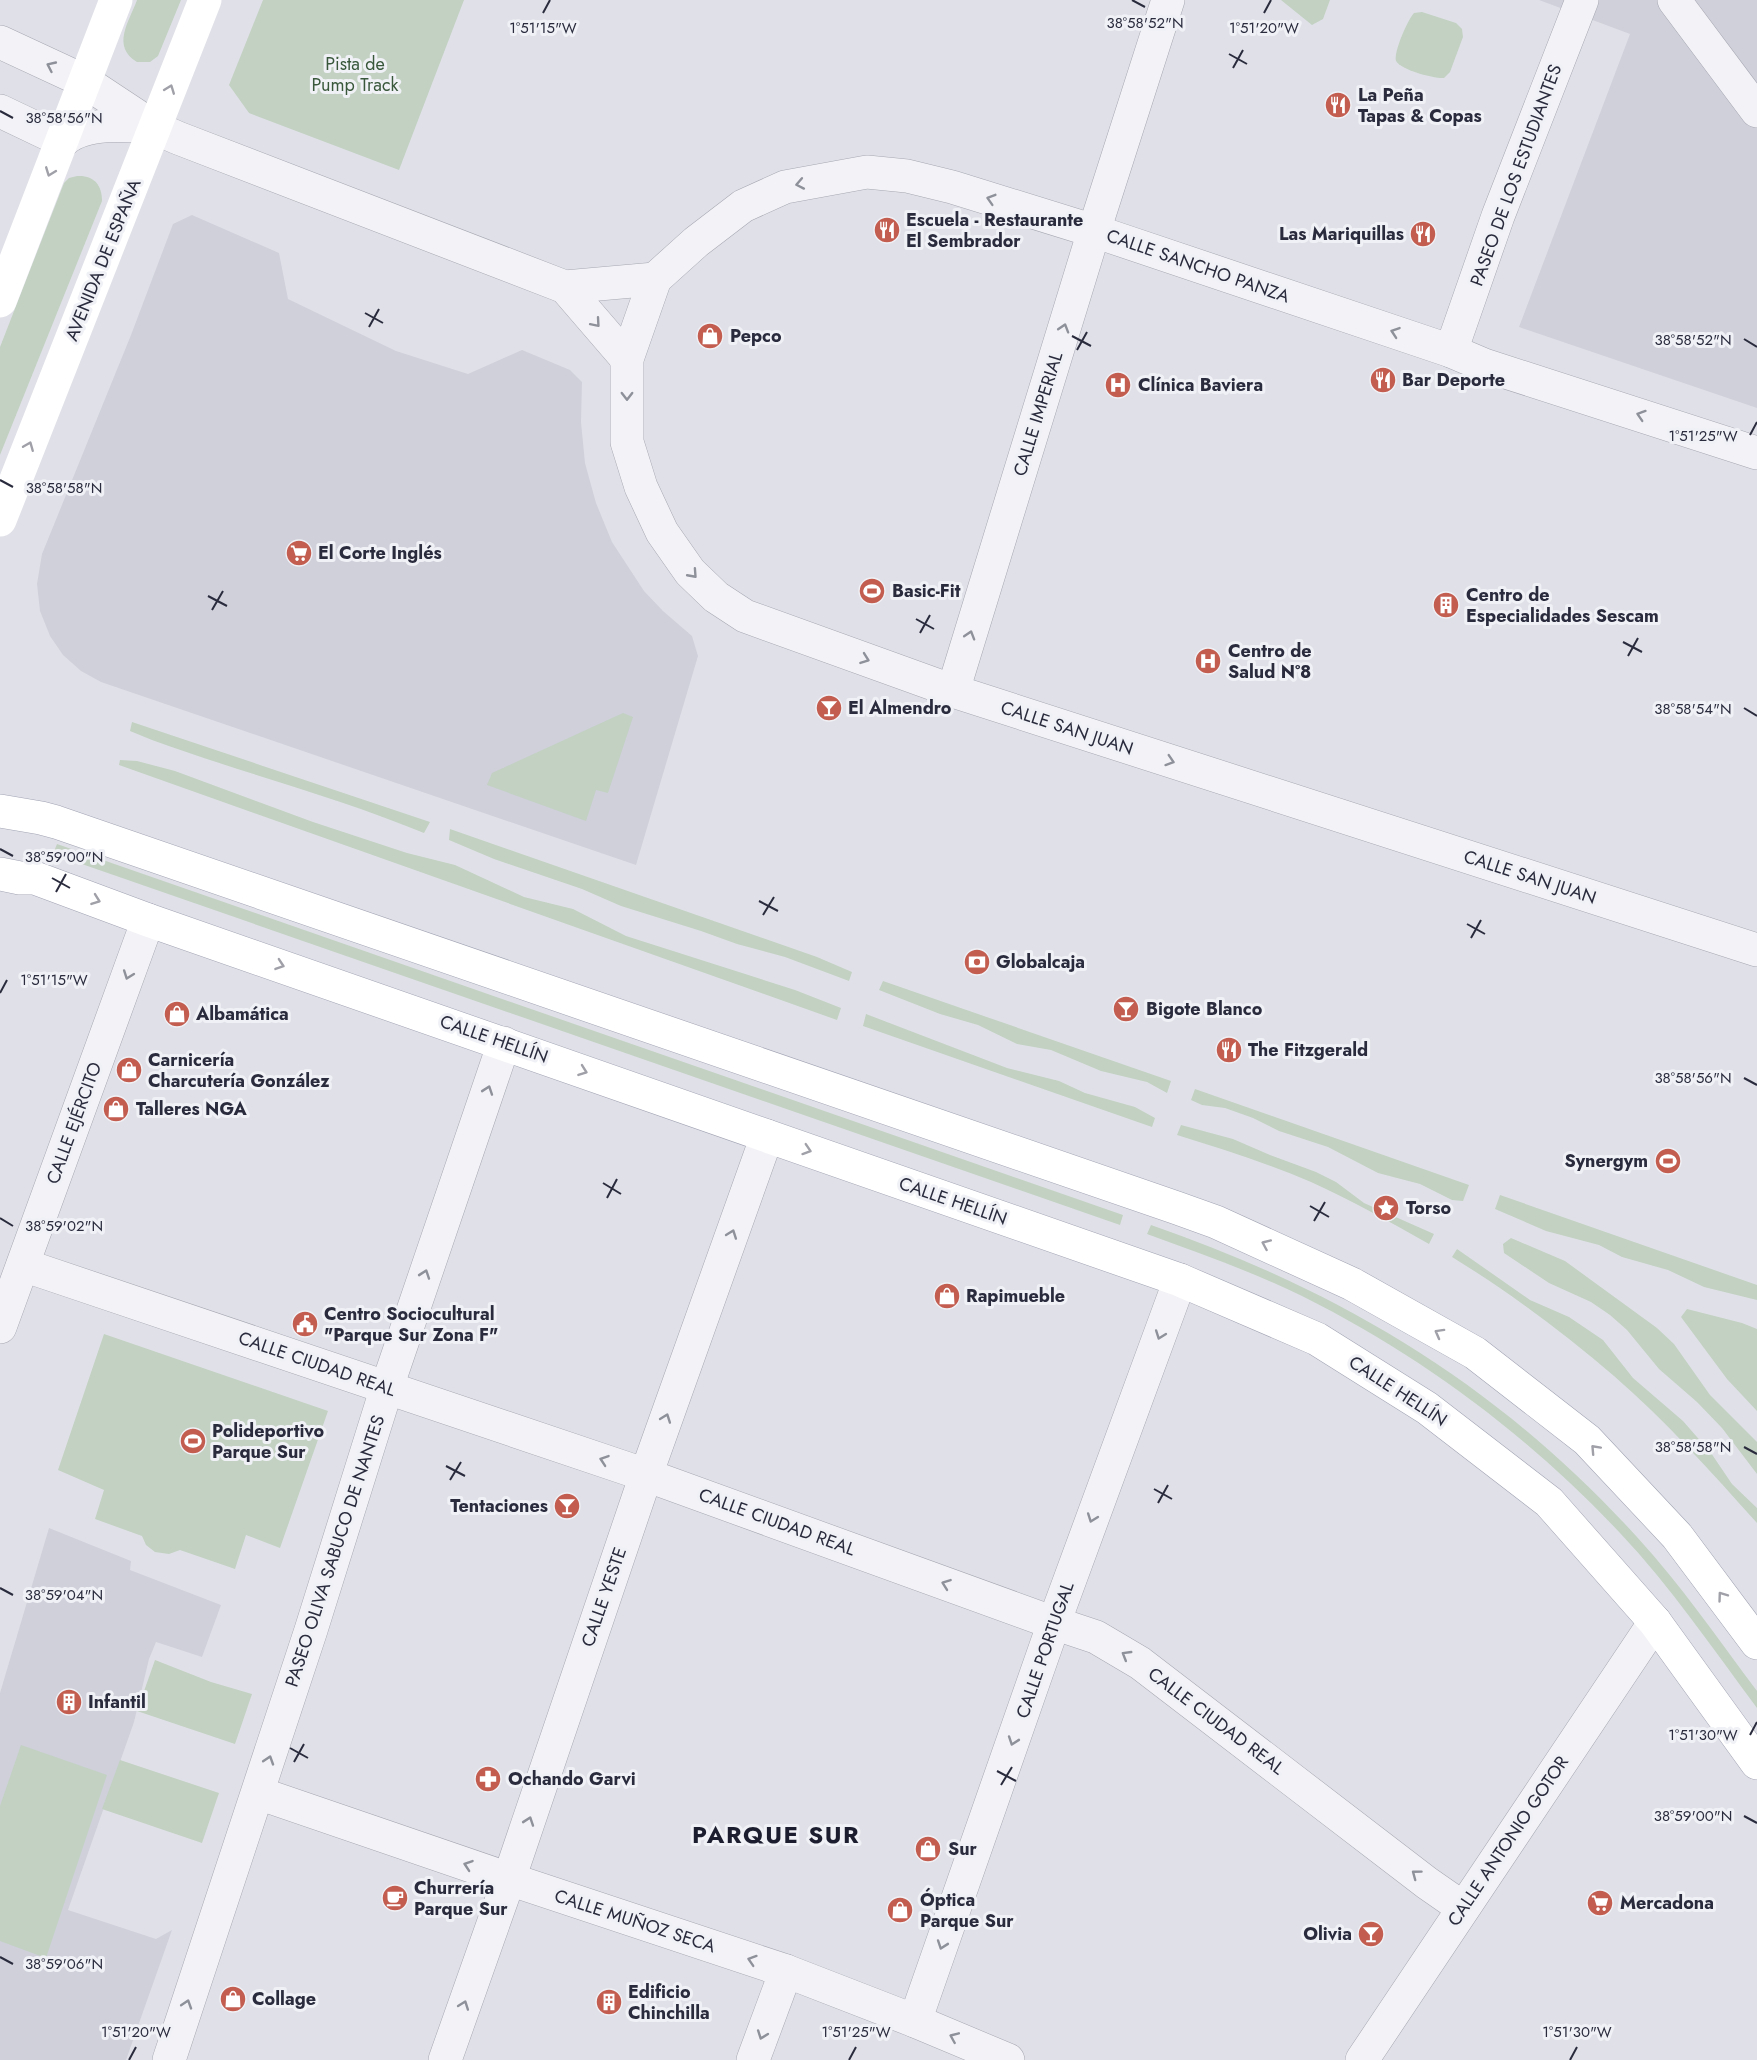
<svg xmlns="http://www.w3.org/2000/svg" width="1757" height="2060" font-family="Jost,sans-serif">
  <rect width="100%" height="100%" fill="#e0e1e8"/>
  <!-- built -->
  <g fill="#cfd0da">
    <path d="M1539,0H1757V408L1519,327L1630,34Z"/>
    <path d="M192,215L279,253L288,299L396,351L468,374L522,350L570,370L582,382L581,422L585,463L596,503L612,542L644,591L663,611L692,636L698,656L636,865L101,682L81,671L63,655L50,636L40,611L37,584L42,554L131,335L173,224Z"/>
    <path d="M49,1528L131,1561L130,1570L221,1605L202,1657L156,1642L149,1659L134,1722L68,1910L156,1939L172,1930L126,2060H0V1693Z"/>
  </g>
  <!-- green -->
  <g fill="#c2d1c2">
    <path d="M137,0H181L158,56L150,62H137C111,46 129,22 137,0Z"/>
    <path d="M263,0H464L399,170L249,113L229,85Z"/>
    <path d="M1281,0H1330L1323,19L1312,25Z"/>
    <path d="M1422,12L1456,23L1462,29L1463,37L1450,72L1444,78C1435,79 1401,70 1396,61C1393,53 1408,19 1414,13Z"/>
    <path d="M77,176C94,175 102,185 102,201L0,455V347L64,183L69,178Z"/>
    <path d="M623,713L633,717L608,793L596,790L586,821L487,785L492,773Z"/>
    <path d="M132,722L430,822L424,833C335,796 242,773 152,740L130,731Z"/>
    <path d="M120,760L137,761L175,771L313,822L407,853L455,865L524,897L573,909L626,936L795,990L841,1008L837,1020L119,765Z"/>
    <path d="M450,829L817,957L852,972L849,981L785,957L737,944L701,931L621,906L582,889L494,859L449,840Z"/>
    <path d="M57,844L1123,1215L1120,1225L53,854Z"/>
    <path d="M883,981L1171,1081L1167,1093L1147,1082L1101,1071L1051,1050L1017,1044L978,1025L940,1014L879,990Z"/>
    <path d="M866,1014L1007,1068L1059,1081L1085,1093L1135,1107L1155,1118L1152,1127L863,1026Z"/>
    <path d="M1195,1089L1469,1185L1463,1201L1452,1200L1420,1184L1378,1173L1328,1147L1279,1131L1253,1118L1225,1108L1202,1105L1191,1100Z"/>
    <path d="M1181,1125L1233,1139L1270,1155L1316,1172L1336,1182L1364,1203L1434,1234L1429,1244C1390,1222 1351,1200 1311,1182C1267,1163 1222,1149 1177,1135Z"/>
    <path d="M1500,1195L1757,1285V1300L1704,1287L1668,1270L1622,1257L1599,1245L1546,1231L1495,1209Z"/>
    <path d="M1151,1225C1342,1291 1500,1386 1637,1537C1681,1585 1718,1639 1757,1691V1708C1713,1649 1671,1587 1620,1533C1529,1436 1422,1356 1302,1296C1253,1272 1199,1253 1147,1234Z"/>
    <path d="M1511,1238L1565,1261L1657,1328L1674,1344L1710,1395L1757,1442V1474L1722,1428L1697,1402L1659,1369L1627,1330L1610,1315L1591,1302L1549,1283L1504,1253L1503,1244Z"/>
    <path d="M1457,1249L1530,1300L1569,1317L1603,1340L1633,1378L1683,1421L1711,1453L1732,1484L1757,1508V1523C1711,1472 1666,1421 1614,1376C1563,1332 1509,1292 1452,1257Z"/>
    <path d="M1687,1309L1742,1323L1757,1329V1411L1727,1379L1681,1317Z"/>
    <path d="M104,1334L328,1411L280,1548L246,1535L235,1569L180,1550L169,1554L155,1552L146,1545L142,1536L95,1519L104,1490L58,1470Z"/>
    <path d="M155,1660L211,1682L252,1694L235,1744L137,1711Z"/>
    <path d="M21,1745L107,1775L46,1958L0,1941V1806Z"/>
    <path d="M120,1760L219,1793L202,1843L102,1809Z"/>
  </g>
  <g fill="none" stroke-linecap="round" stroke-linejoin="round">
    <defs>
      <g id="street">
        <path d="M1674,0L1757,111"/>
        <path d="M0,42L84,81L155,128L178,138L565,287L655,279"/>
        <path d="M0,111L63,141C84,121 128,125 155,128"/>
        <path d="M565,287L627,359"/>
        <path d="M1451,351L1498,216L1582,0"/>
        <path d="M1757,453L1484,365L1451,351L1094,231L952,187L907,176L867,172L785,187L743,206L696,242L655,279L627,359V442L641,487L662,532L690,572L716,597L745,616L953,691L1757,950"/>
        <path d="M953,691L1094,231L1168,0"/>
        <path d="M23,1265L646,1475L1054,1623L1096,1637L1140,1663L1427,1883L1463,1908"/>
        <path d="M0,1327L148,920"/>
        <path d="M258,1793L509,1879L786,1971L915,2021L1008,2060"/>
        <path d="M915,2021L1054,1623L1180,1280"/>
        <path d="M169,2060L311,1630L387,1387L504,1043"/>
        <path d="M445,2060L509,1879L646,1475L767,1136"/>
        <path d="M753,2060L786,1971"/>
        <path d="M1362,2060L1655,1622"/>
      </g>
      <g id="primary">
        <path d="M0,811L41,818L56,822L1177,1208L1216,1222L1352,1284L1475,1353L1587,1440L1677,1536L1757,1643"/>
        <path d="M0,874L20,878H35L148,920L1180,1280L1317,1339L1427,1408L1549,1502L1655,1622L1757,1763"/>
      </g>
    </defs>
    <!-- street casing -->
    <use href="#street" stroke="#a6a7b2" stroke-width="34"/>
    <!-- primary casing -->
    <use href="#primary" stroke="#a1a3b3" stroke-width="34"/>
    <!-- street -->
    <use href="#street" stroke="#f3f3f7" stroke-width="33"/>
    <!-- secondary -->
    <g stroke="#fff" stroke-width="33">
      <path d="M0,301L116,0"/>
      <path d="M0,520L205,0"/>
    </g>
    <!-- primary -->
    <use href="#primary" stroke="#fff" stroke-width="33"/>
  </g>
  <!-- one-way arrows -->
  <defs><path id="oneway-chevron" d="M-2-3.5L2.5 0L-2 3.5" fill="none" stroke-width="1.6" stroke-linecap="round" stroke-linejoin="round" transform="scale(1.5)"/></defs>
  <g stroke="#8e909a">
    <use href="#oneway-chevron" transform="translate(51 66) rotate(-155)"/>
    <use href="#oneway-chevron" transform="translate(800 184) rotate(169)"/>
    <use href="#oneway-chevron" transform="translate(991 199) rotate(-163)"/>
    <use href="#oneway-chevron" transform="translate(596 323) rotate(49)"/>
    <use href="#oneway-chevron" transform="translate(1064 328) rotate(-73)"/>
    <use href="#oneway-chevron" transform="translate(1395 332) rotate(-161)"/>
    <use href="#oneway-chevron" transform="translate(627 396) rotate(90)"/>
    <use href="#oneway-chevron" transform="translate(1641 415) rotate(-162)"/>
    <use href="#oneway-chevron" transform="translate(693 574) rotate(48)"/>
    <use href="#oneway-chevron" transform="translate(970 635) rotate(-73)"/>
    <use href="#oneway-chevron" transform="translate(865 659) rotate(20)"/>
    <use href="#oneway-chevron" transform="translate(1170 761) rotate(18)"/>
    <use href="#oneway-chevron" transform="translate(128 975) rotate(110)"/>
    <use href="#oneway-chevron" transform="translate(488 1090) rotate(-71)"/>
    <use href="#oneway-chevron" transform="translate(732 1234) rotate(-70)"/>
    <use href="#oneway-chevron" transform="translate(425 1274) rotate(-71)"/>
    <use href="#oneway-chevron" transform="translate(1160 1335) rotate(110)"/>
    <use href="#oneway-chevron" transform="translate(666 1418) rotate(-70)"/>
    <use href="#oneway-chevron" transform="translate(604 1460) rotate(-161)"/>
    <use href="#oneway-chevron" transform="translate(1092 1518) rotate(110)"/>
    <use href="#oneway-chevron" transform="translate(946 1584) rotate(-160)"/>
    <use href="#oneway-chevron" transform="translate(1126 1655) rotate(-149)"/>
    <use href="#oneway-chevron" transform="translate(1013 1741) rotate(109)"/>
    <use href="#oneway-chevron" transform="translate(269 1760) rotate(-72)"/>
    <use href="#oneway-chevron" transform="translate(529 1821) rotate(-71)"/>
    <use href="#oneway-chevron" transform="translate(468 1865) rotate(-161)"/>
    <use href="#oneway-chevron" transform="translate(1416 1874) rotate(-143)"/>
    <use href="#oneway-chevron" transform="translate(942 1945) rotate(109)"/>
    <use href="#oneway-chevron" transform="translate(752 1960) rotate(-162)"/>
    <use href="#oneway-chevron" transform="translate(187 2004) rotate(-72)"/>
    <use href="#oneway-chevron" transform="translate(464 2005) rotate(-70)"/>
    <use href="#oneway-chevron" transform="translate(762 2035) rotate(110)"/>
    <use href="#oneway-chevron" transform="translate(954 2037) rotate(-157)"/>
  </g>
  <g stroke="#9fa0a8">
    <use href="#oneway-chevron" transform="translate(170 89) rotate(-69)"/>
    <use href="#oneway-chevron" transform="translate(50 172) rotate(111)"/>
    <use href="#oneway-chevron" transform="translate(29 446) rotate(-68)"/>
    <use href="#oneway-chevron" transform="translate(96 900) rotate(20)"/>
    <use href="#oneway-chevron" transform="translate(280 965) rotate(19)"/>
    <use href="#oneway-chevron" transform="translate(583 1071) rotate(20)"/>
    <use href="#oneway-chevron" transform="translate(807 1150) rotate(18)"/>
    <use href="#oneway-chevron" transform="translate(1266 1244) rotate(-156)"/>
    <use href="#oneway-chevron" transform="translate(1439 1333) rotate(-151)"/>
    <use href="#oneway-chevron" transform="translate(1595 1449) rotate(-133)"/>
    <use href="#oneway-chevron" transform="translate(1722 1596) rotate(-126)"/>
  </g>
  <!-- ticks -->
  <path fill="none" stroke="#2a2c3e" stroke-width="2" d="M1132,0L1145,7M543,13L550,0M1264,13L1271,0M1229,54L1247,64M1233,68L1243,50M0,111L13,118M365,313L383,323M369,327L379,309M1072,336L1091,346M1744,339L1757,347M1077,350L1087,332M1750,435L1757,422M0,480L13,487M208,596L227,606M212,610L223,591M916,619L934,629M920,633L930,615M1623,642L1642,652M1628,656L1638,638M1744,708L1757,716M0,849L13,856M52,878L70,888M56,892L66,874M759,901L778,911M763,915L774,897M1467,924L1485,934M1471,938L1481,920M0,993L7,980M1744,1078L1757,1085M603,1183L621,1194M607,1198L617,1179M1310,1206L1329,1217M0,1218L13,1226M1314,1221L1325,1202M1744,1447L1757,1454M446,1466L465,1476M450,1480L461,1462M1154,1489L1172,1499M1158,1503L1168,1485M0,1588L13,1595M1750,1735L1757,1722M290,1748L308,1758M294,1762L304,1744M997,1771L1016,1781M1001,1785L1012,1767M1744,1816L1757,1823M0,1957L13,1964M129,2060L136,2047M849,2060L856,2047M1570,2060L1577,2047"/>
  <!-- icons -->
  <defs>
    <symbol id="restaurant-disc" viewBox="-11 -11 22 22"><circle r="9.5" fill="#c25d50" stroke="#f0f1f6"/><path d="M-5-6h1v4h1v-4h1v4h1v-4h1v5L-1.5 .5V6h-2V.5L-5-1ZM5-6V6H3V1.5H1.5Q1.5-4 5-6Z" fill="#fff"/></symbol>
    <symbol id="shop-disc" viewBox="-11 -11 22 22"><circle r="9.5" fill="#c25d50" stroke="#f0f1f6"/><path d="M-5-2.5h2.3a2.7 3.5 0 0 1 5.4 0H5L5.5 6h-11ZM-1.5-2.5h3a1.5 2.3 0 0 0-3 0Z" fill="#fff"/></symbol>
    <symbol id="hospital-disc" viewBox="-11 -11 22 22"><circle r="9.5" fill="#c25d50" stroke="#f0f1f6"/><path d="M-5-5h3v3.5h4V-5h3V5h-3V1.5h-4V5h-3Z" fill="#fff"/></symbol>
    <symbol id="supermarket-disc" viewBox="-11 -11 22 22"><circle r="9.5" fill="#c25d50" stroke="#f0f1f6"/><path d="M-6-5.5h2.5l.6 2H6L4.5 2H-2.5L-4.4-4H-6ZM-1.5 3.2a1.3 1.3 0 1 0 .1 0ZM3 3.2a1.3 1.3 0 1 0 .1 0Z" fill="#fff"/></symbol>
    <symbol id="stadium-disc" viewBox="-11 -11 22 22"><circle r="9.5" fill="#c25d50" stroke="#f0f1f6"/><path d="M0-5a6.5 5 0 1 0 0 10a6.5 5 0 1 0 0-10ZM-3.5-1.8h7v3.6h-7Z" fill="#fff"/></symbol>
    <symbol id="building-disc" viewBox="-11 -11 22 22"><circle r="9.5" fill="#c25d50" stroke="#f0f1f6"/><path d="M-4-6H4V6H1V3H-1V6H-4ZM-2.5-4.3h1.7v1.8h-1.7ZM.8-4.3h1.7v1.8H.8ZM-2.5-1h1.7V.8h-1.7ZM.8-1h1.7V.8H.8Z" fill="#fff"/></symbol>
    <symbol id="bar-disc" viewBox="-11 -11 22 22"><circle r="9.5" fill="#c25d50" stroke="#f0f1f6"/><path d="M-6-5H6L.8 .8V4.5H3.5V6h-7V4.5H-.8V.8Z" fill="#fff"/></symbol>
    <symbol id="bank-disc" viewBox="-11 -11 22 22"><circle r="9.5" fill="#c25d50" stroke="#f0f1f6"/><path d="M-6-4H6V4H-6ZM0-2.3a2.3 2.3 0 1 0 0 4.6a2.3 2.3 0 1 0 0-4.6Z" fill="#fff"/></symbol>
    <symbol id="sight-disc" viewBox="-11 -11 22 22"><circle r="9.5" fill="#c25d50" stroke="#f0f1f6"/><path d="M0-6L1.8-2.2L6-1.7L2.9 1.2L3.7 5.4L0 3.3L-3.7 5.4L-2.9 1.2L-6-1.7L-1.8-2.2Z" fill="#fff"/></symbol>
    <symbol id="civic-disc" viewBox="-11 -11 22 22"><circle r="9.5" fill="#c25d50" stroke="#f0f1f6"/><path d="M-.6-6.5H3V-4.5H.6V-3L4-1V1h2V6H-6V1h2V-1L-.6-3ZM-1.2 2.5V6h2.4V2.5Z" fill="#fff"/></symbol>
    <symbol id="pharmacy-disc" viewBox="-11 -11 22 22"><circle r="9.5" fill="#c25d50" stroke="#f0f1f6"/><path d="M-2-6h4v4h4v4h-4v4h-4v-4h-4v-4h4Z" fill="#fff"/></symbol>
    <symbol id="cafe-disc" viewBox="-11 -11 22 22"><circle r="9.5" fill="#c25d50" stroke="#f0f1f6"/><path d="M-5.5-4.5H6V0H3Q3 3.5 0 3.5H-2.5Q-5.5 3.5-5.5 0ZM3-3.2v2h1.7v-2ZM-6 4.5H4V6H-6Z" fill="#fff"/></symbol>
  </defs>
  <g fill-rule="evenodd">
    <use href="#restaurant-disc" x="1323" y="90" width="30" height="30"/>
    <use href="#restaurant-disc" x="872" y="215" width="30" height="30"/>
    <use href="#restaurant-disc" x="1408" y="219" width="30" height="30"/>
    <use href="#shop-disc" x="695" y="321" width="30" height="30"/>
    <use href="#restaurant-disc" x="1368" y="365" width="30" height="30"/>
    <use href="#hospital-disc" x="1103" y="370" width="30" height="30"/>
    <use href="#supermarket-disc" x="284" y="538" width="30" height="30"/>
    <use href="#stadium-disc" x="857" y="576" width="30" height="30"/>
    <use href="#building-disc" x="1431" y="590" width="30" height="30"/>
    <use href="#hospital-disc" x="1193" y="646" width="30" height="30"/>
    <use href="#bar-disc" x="814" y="693" width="30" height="30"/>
    <use href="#bank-disc" x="962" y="947" width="30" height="30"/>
    <use href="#bar-disc" x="1111" y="994" width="30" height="30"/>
    <use href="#shop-disc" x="162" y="999" width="30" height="30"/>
    <use href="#restaurant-disc" x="1214" y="1035" width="30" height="30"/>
    <use href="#shop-disc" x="114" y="1055" width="30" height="30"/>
    <use href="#shop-disc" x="101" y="1094" width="30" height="30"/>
    <use href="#stadium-disc" x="1653" y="1146" width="30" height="30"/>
    <use href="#sight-disc" x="1371" y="1193" width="30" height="30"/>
    <use href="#shop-disc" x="932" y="1281" width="30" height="30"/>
    <use href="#civic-disc" x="290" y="1309" width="30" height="30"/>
    <use href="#stadium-disc" x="178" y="1426" width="30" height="30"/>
    <use href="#bar-disc" x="552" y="1491" width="30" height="30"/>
    <use href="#building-disc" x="54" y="1687" width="30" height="30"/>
    <use href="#pharmacy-disc" x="473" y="1764" width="30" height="30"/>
    <use href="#shop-disc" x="913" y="1834" width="30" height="30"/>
    <use href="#cafe-disc" x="380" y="1883" width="30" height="30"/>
    <use href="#supermarket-disc" x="1585" y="1888" width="30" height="30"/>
    <use href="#shop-disc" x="885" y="1895" width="30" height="30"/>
    <use href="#bar-disc" x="1356" y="1919" width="30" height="30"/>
    <use href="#shop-disc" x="218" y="1984" width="30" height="30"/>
    <use href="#building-disc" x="594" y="1987" width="30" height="30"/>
  </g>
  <g text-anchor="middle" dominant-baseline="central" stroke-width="6" stroke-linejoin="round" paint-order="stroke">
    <!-- park labels -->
    <g font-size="18" fill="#39583b" stroke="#f0f1f6">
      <text x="355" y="64">Pista de<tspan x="355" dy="21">Pump Track</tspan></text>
    </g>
    <!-- poi labels -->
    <g font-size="18" font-weight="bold" fill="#2a2c3e" stroke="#f0f1f6" text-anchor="start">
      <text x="1358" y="95">La Peña<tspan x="1358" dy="21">Tapas &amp; Copas</tspan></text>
      <text x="906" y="220">Escuela - Restaurante<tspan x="906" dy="21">El Sembrador</tspan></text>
      <text x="1404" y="234" text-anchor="end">Las Mariquillas</text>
      <text x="730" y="336">Pepco</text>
      <text x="1402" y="380">Bar Deporte</text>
      <text x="1138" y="385">Clínica Baviera</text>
      <text x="318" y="553">El Corte Inglés</text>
      <text x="892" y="591">Basic-Fit</text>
      <text x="1466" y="595">Centro de<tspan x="1466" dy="21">Especialidades Sescam</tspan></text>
      <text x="1228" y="651">Centro de<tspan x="1228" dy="21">Salud Nº8</tspan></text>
      <text x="848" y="708">El Almendro</text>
      <text x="996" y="962">Globalcaja</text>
      <text x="1146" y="1009">Bigote Blanco</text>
      <text x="196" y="1014">Albamática</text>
      <text x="1248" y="1050">The Fitzgerald</text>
      <text x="148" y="1060">Carnicería<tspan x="148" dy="21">Charcutería González</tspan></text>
      <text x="136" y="1109">Talleres NGA</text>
      <text x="1648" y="1161" text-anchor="end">Synergym</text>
      <text x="1406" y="1208">Torso</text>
      <text x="966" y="1296">Rapimueble</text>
      <text x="324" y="1314">Centro Sociocultural<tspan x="324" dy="21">"Parque Sur Zona F"</tspan></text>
      <text x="212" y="1431">Polideportivo<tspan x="212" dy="21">Parque Sur</tspan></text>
      <text x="548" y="1506" text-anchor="end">Tentaciones</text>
      <text x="88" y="1702">Infantil</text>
      <text x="508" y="1779">Ochando Garvi</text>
      <text x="948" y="1849">Sur</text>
      <text x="414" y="1888">Churrería<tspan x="414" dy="21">Parque Sur</tspan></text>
      <text x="920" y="1900">Óptica<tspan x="920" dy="21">Parque Sur</tspan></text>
      <text x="1620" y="1903">Mercadona</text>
      <text x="1352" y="1934" text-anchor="end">Olivia</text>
      <text x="628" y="1992">Edificio<tspan x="628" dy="21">Chinchilla</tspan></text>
      <text x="252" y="1999">Collage</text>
    </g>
    <!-- street labels -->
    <g font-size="18" fill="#2a2c3e" stroke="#f0f1f6">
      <text transform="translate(1516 175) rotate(-70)">PASEO DE LOS ESTUDIANTES</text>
      <text transform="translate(103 260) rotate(-68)">AVENIDA DE ESPAÑA</text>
      <text transform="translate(1198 266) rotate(19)">CALLE SANCHO PANZA</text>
      <text transform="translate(1038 414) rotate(-73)">CALLE IMPERIAL</text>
      <text transform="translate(1067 728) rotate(18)">CALLE SAN JUAN</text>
      <text transform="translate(1530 877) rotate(18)">CALLE SAN JUAN</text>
      <text transform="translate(494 1039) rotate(19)">CALLE HELLÍN</text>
      <text transform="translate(74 1123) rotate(-70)">CALLE EJÉRCITO</text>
      <text transform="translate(953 1201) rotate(19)">CALLE HELLÍN</text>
      <text transform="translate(317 1364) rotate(19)">CALLE CIUDAD REAL</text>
      <text transform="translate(1398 1391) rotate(33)">CALLE HELLÍN</text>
      <text transform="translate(777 1522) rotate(20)">CALLE CIUDAD REAL</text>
      <text transform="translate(335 1551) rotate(-72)">PASEO OLIVA SABUCO DE NANTES</text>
      <text transform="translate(604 1597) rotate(-71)">CALLE YESTE</text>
      <text transform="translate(1045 1650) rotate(-71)">CALLE PORTUGAL</text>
      <text transform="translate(1216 1721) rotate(37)">CALLE CIUDAD REAL</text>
      <text transform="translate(1508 1841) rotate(-56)">CALLE ANTONIO GOTOR</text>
      <text transform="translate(635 1921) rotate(18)">CALLE MUÑOZ SECA</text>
    </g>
    <!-- district labels -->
    <g font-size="24" font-weight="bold" letter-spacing="1.5" fill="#1c1e2f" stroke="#f0f1f6">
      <text x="776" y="1834">PARQUE SUR</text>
    </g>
  </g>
  <g font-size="15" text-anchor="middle" fill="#2a2c3e" stroke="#f0f1f6" stroke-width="6" stroke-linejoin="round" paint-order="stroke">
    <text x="1145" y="28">38°58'52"N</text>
    <text x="543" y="33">1°51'15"W</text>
    <text x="1264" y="33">1°51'20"W</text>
    <text x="64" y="123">38°58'56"N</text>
    <text x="1693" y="345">38°58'52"N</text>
    <text x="1703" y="441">1°51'25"W</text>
    <text x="64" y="493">38°58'58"N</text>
    <text x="1693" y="714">38°58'54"N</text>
    <text x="64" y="862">38°59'00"N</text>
    <text x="54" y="985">1°51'15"W</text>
    <text x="1693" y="1083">38°58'56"N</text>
    <text x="64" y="1231">38°59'02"N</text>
    <text x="1693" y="1452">38°58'58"N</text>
    <text x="64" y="1600">38°59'04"N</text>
    <text x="1703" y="1740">1°51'30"W</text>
    <text x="1693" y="1821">38°59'00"N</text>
    <text x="64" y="1969">38°59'06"N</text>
    <text x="136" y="2037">1°51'20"W</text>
    <text x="856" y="2037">1°51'25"W</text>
    <text x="1577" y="2037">1°51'30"W</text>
  </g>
</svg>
